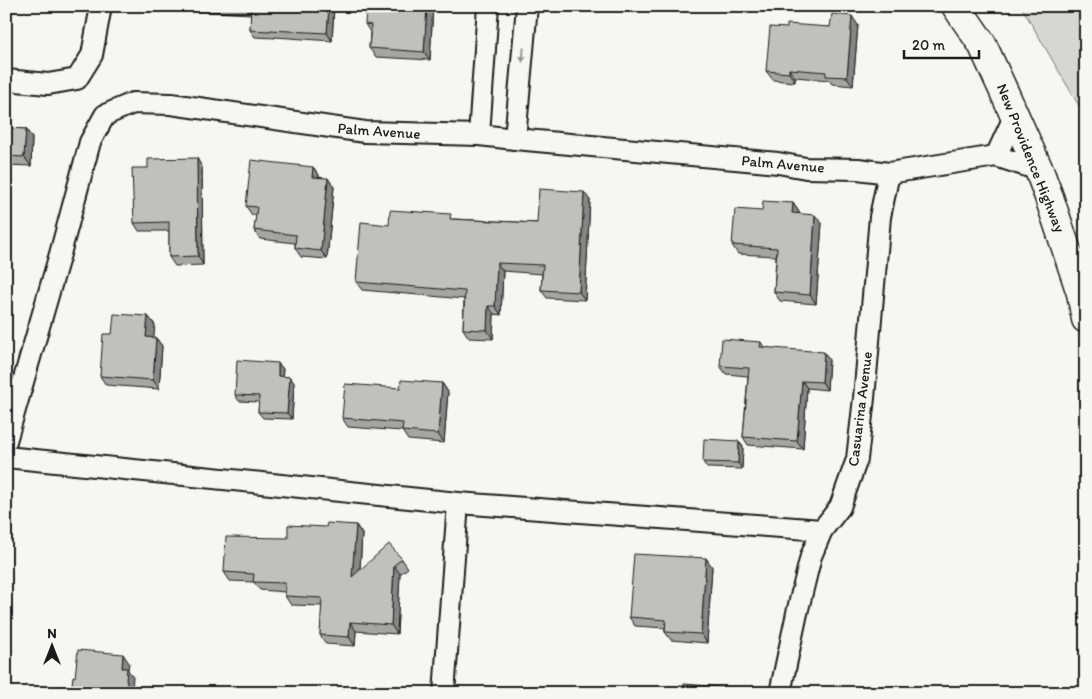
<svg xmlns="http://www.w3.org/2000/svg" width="1092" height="699" font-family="Itim,sans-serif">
  <rect width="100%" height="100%" fill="#f6f6f2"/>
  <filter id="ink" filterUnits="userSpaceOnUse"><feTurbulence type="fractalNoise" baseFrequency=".02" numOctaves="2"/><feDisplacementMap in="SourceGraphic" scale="10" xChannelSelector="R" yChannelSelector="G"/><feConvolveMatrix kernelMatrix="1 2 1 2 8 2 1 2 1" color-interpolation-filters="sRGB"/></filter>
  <g filter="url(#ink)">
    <!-- green -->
    <path fill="#d6d6d2" stroke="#797977" d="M1021,6H1086V118Z"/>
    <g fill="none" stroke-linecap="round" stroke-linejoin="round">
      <defs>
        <g id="street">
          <path d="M6,80L48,84L77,79L92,55L101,6"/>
          <path d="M479,135L488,6"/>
          <path d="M515,139L527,6"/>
          <path d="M996,156L1015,115"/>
          <path d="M6,441L60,254L90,142L105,115L133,103L171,104L365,132L479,135L515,139L778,163L806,168L858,169L889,173L996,156L1039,170"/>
          <path d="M6,457L458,503L822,530"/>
          <path d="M444,693L458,503"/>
          <path d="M780,693L797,613L811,556L822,530L840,507L857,459L864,398L880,217L889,173"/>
        </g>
        <path id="highway" d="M956,6L982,44L1005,94L1039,170L1049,197L1081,293L1086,319"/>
      </defs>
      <!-- street casing -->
      <use href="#street" stroke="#1c1c1c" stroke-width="24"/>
      <!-- highway casing -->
      <use href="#highway" stroke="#1c1c1c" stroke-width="31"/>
      <!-- street -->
      <use href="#street" stroke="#f6f6f2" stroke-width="20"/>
      <!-- highway -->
      <use href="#highway" stroke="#f6f6f2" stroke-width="28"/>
    </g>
    <!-- wall -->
    <g fill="#a5a5a3" stroke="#1c1c1c">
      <path d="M174,6H334L332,41L275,37V38L255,37L250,30L251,14L177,10Z"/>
      <path d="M433,6L430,60L376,57L369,48L370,32L365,24Z"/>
      <path d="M858,25L853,86L832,84L829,80L795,77V82L773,80L766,71L787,28L830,27Z"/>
      <path d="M6,128L26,129L32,138L31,166L6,165Z"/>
      <path d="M202,167L203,265L175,266L169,257V231H139L134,223Z"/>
      <path d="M313,167L319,175V178L334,187L327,259L301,257L295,248V243L260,239L254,230L256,215H252L246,206Z"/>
      <path d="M590,200L585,300L547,298L541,290L542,274L503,271L501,315L494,314L493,339L469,338L463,329L464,299L362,290L356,282L389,225L454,219L537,223Z"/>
      <path d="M793,203L799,212V214L822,223L816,304L780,301L774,292L776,256L738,254L732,245L762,211Z"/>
      <path d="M148,316L155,325L153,337L156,338L162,346L159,389L106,385L100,376L112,334Z"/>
      <path d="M761,342L764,347L829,360L827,390L807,388L803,449L748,445L743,437L748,376L726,374L720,366Z"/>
      <path d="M278,363L283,369L282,376L290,377L294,383L292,419L263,418L258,412L259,402L239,401L235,395Z"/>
      <path d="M442,383L448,392L444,443L408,440L402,431L348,427L342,418L400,388Z"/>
      <path d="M739,441L743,447L742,469L707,468L703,462Z"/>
      <path d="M356,525L362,534L360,570L402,559L408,568L400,574L397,634L356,631L355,646L326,644L320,635L322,606L291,605L285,596V592L260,590L254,582L230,581L224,572L288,538L326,527Z"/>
      <path d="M706,558L712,567L707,643L671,640L665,632V628L635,626L629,617Z"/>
    </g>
    <!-- shaded-wall -->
    <g fill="#868684" stroke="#1c1c1c">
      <path d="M329,6H334L332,41L327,33Z"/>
      <path d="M427,6H433L430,60L424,52Z"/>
      <path d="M852,16L858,25L853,86L847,77Z"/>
      <path d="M789,69L795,77V82L789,73Z"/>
      <path d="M26,129L32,138L31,166L24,157Z"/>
      <path d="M197,158L202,167L203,265L198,256Z"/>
      <path d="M313,167L319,175L318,186L312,177Z"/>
      <path d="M328,178L334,187L327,259L321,251Z"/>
      <path d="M584,192L590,200L585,300L579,292Z"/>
      <path d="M793,203L799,212V222L792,213Z"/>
      <path d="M815,215L822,223L816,304L810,295Z"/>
      <path d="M497,263L503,271L501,315L495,306Z"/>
      <path d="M488,306L494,314L493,339L487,330Z"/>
      <path d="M148,316L155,325L153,346L146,337Z"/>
      <path d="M156,338L162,346L159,389L153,380Z"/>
      <path d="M824,352L829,360L827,390L822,382Z"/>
      <path d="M278,363L283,369L282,382L278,376Z"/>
      <path d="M290,377L294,383L292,419L287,413Z"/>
      <path d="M802,381L807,388L803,449L797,441Z"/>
      <path d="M442,383L448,392L444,443L438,434Z"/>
      <path d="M739,441L743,447L742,469L738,463Z"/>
      <path d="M356,525L362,534L359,586L352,577Z"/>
      <path d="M706,558L712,567L707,643L701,634Z"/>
      <path d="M394,565L400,574L397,634L391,625Z"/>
      <path d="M350,622L356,631L355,646L349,637Z"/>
      <path d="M123,654L129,663L128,670L133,677L132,688L133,690V693H126V681L122,668Z"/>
    </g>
    <!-- building -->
    <g fill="#c0c0bd" stroke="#1c1c1c">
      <path d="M229,6H329L327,33L270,30V31L250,30L251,7Z"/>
      <path d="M366,6H427L424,52L369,48L371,25L365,24Z"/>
      <path d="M832,14L852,16L847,77L826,76V72L789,69V73L766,71L770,27L787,28V24L830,27Z"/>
      <path d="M6,128L26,129L24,157L6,156Z"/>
      <path d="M197,158L198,256L169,257V222L134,223L132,168H148V159Z"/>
      <path d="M251,160L313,167L312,177L328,178L321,251L295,248L296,235L254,230L257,207L246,206Z"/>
      <path d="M539,189L584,192L579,292L541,290L543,265L497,263L495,306H488L487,330L463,329L465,291L356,282L361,222L389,225L390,210L451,214L450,219L537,223Z"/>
      <path d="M763,201L793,203L792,213L815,215L810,295L774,292L777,248L732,245L735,209L762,211Z"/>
      <path d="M114,314L148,316L146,337L156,338L153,380L100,376L103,334H112Z"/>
      <path d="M722,339L761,342L760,347L824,352L822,382L802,381L797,441L743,437L749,368L720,366Z"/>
      <path d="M237,360L278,363V376L290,377L287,413L258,412L259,396L235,395Z"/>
      <path d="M401,380L442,383L438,434L402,431L403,423L342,418L345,384L400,388Z"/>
      <path d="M704,439L739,441L738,463L703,462Z"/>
      <path d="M327,523L356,525L352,577L389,544L402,559L394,565L391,625L350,622L349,637L320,635L322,598L285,596V583L253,582L254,574L224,572L226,537L288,538V525L326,527Z"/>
      <path d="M634,554L706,558L701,634L665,632L666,620L629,617Z"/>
      <path d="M78,650L123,654L122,668H127L126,681H127L126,693H71L73,676L75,677Z"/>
      <path d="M684,684L733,688V691L746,692V693H662V689L683,691Z"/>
    </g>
    <!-- one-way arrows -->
    <defs><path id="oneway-solid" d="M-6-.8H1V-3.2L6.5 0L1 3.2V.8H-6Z" transform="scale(1.25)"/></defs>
    <use fill="#949492" href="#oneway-solid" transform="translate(523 55) rotate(95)"/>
  </g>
  <g text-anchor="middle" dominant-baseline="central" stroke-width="4" stroke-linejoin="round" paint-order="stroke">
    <!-- street labels -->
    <g font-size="15" fill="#1c1c1c" stroke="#f6f6f2">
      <text transform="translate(379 131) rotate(4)">Palm Avenue</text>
      <text transform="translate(1031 158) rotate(68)">New Providence Highway</text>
      <text transform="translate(783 164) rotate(5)">Palm Avenue</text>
      <text transform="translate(860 409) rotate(-83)">Casuarina Avenue</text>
    </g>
  </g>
  <!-- margin -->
  <rect width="1092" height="699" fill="none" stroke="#f6f6f2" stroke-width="25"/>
  <rect x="12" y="12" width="1067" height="674" fill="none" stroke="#1c1c1c" stroke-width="2" filter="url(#ink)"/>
  <!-- north arrow -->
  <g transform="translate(52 646)" stroke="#f6f6f2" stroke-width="4" paint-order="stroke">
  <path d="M0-4L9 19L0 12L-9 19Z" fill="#1c1c1c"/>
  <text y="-8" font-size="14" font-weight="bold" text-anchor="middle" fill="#1c1c1c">N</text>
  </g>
  <!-- scale -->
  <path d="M904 50v8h75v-8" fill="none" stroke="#1c1c1c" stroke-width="2.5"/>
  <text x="912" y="50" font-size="15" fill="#1c1c1c" stroke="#f6f6f2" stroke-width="4" paint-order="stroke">20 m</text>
</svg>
